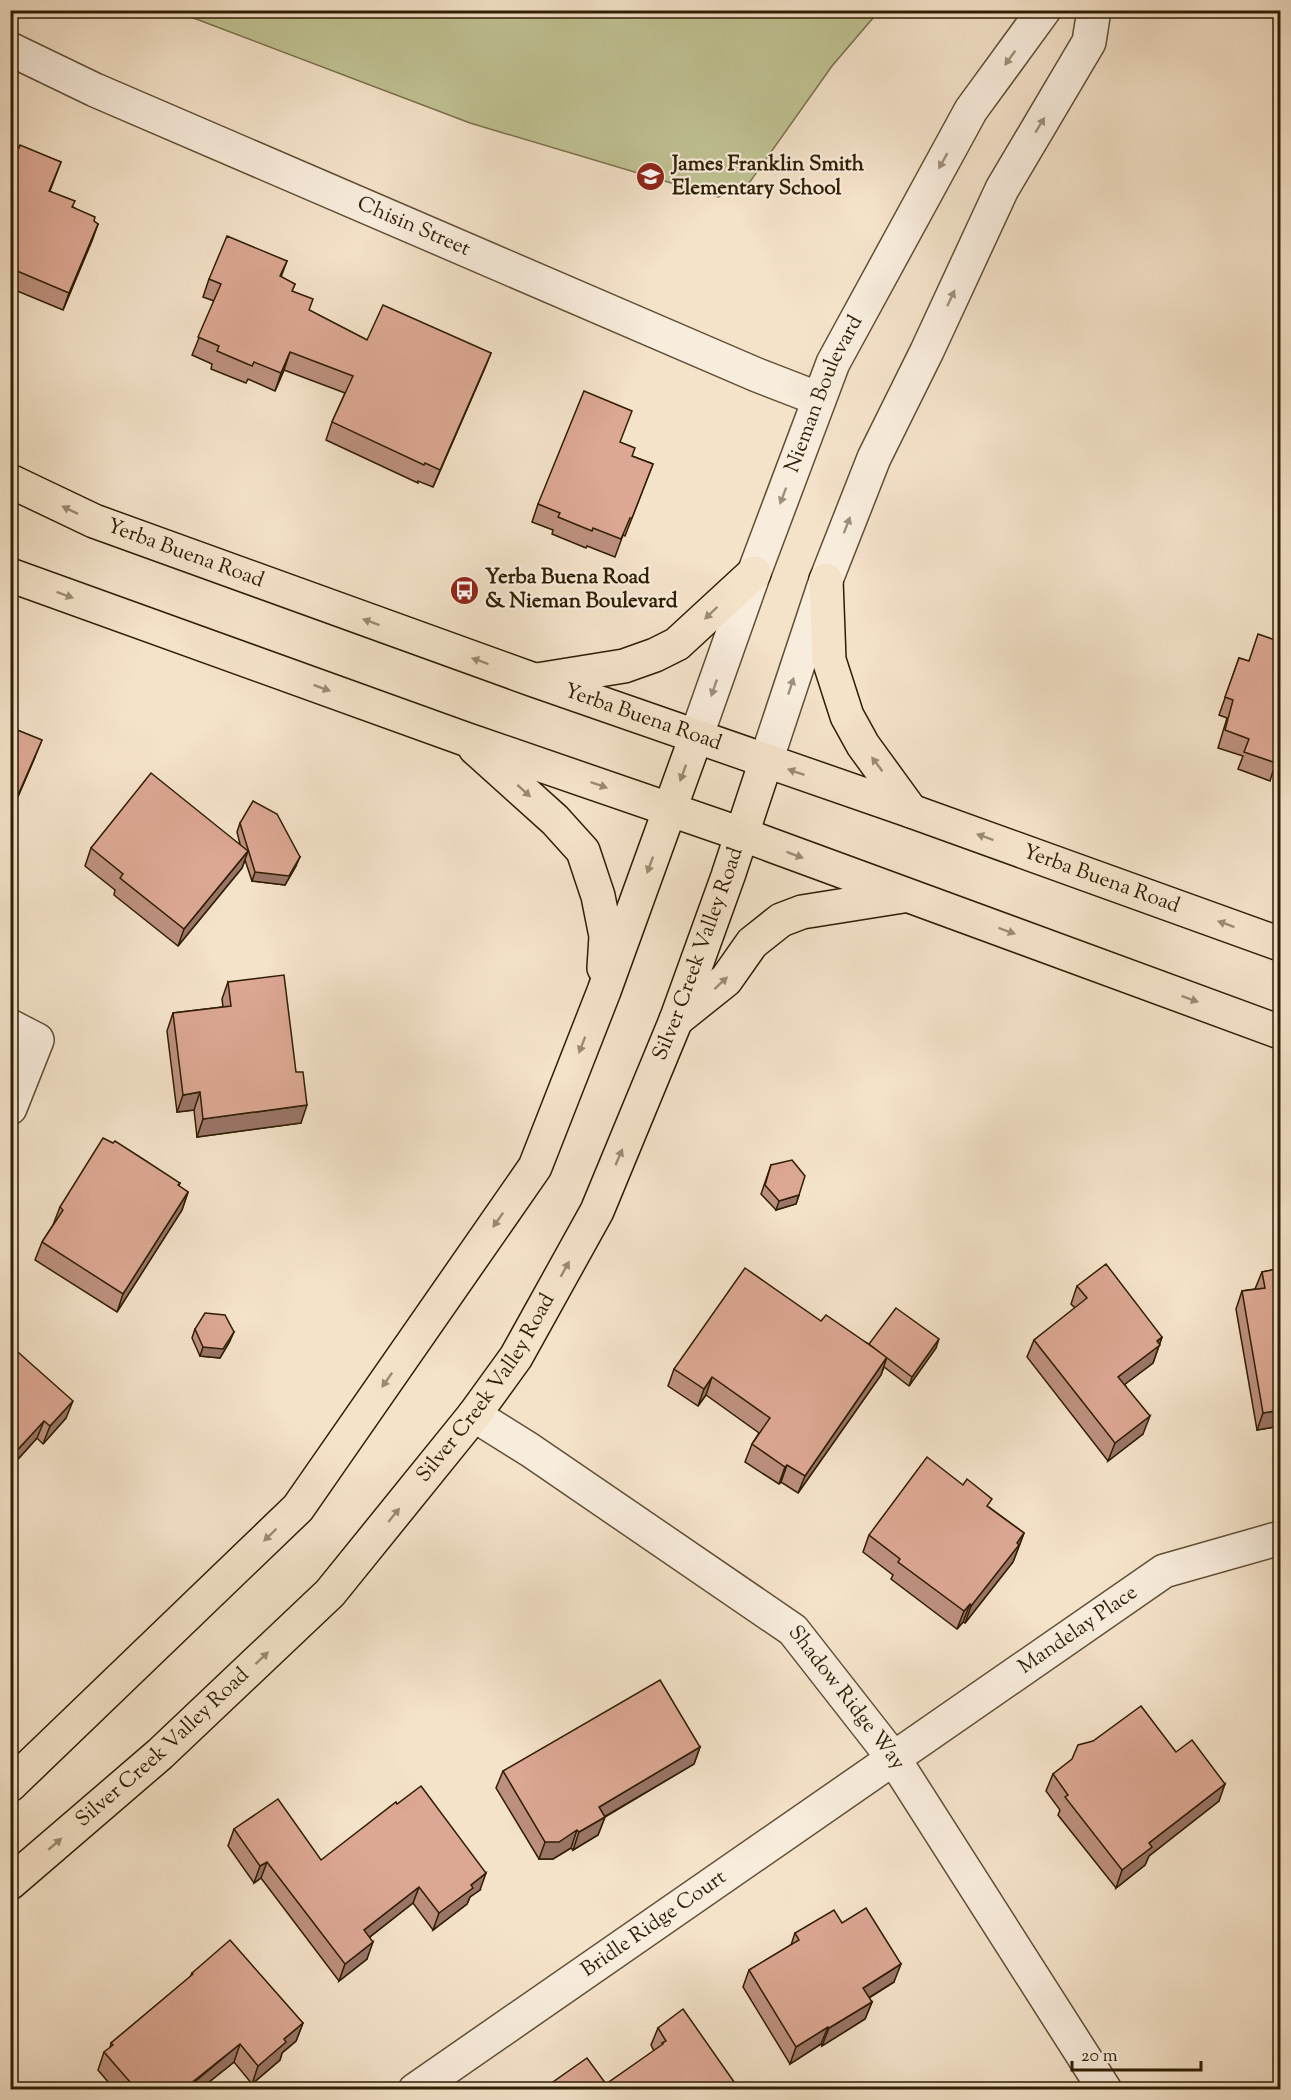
<svg xmlns="http://www.w3.org/2000/svg" width="1291" height="2100" font-family="'Sorts Mill Goudy',serif">
  <rect width="100%" height="100%" fill="#f4e2c9"/>
  <filter id="stains"><feTurbulence type="fractalNoise" baseFrequency=".00333" numOctaves="4"/><feColorMatrix values="0 0 0 0 .2 0 0 0 0 .09 0 0 0 0 .02 0 0 0 .5 -.17"/></filter>
  <radialGradient id="worn" r=".72"><stop offset=".6" stop-color="#630" stop-opacity="0"/><stop offset="1" stop-color="#630" stop-opacity=".3"/></radialGradient>
  <!-- grass -->
  <path fill="#c0c293" stroke="#78704b" stroke-width="1.5" d="M175,11H879L832,66L747,186L718,197L470,123Z"/>
  <g fill="none" stroke-linecap="round" stroke-linejoin="round">
    <defs>
      <g id="minor">
        <path id="s1" d="M10,49L95,90L757,375L819,399"/>
        <path id="s2" d="M696,737L754,573L833,363L971,110L1044,10"/>
        <path d="M766,761L826,580L874,458L927,351L1002,189L1089,42L1094,10"/>
        <path d="M10,1026L37,1040L10,1108"/>
        <path id="s3" d="M474,1415L530,1450L793,1630L894,1759L1105,2090"/>
        <path id="s4" d="M415,2090L1164,1571L1280,1538"/>
      </g>
      <g id="major">
        <path id="s5" d="M10,481L94,521L534,680L911,811L1280,944"/>
        <path d="M10,575L465,739L741,834L1280,1032"/>
        <path d="M826,580L829,660L847,716L863,745L911,811"/>
        <path d="M537,680L624,666L655,655L677,644L754,573"/>
        <path d="M475,748L555,820L583,851L598,896L606,936L604,968"/>
        <path d="M676,1020L726,980L752,943L781,920L802,912L903,896"/>
        <path d="M10,1785L298,1508L535,1167L604,991L696,737"/>
        <path id="s6" d="M10,1883L160,1754L330,1593L474,1415L516,1357L597,1211L676,1020L728,876L766,761"/>
      </g>
    </defs>
    <!-- minor casing -->
    <use href="#minor" stroke="#604f34" stroke-width="36"/>
    <!-- major casing -->
    <use href="#major" stroke="#2f1e03" stroke-width="36"/>
    <!-- minor -->
    <use href="#minor" stroke="#f8ecdc" stroke-width="33"/>
    <!-- major -->
    <use href="#major" stroke="#f4e2c9" stroke-width="33"/>
  </g>
  <!-- wall -->
  <g fill="#bd907e" stroke="#2f1e03" stroke-width="1.5">
    <path d="M10,144L61,162L50,191L98,224L63,310L10,288Z"/>
    <path d="M287,261L281,277L295,284L292,291L309,310L367,340L491,353L484,370L433,487L418,481V483L326,440L332,422L345,393L284,370L275,391L248,379L246,383L211,369L212,364L192,355L214,301L203,297L209,279Z"/>
    <path d="M620,442L632,456L653,464L625,536L623,535L615,557L587,546L586,548L552,534L553,530L532,522L538,504Z"/>
    <path d="M1281,642V770L1274,768L1270,781L1238,769L1243,756L1218,748L1227,718L1219,715L1239,658L1248,661Z"/>
    <path d="M10,727L35,757L10,815Z"/>
    <path d="M240,823L296,866L285,885L252,881L245,860L242,868L178,946L114,895L115,890L85,866L91,848L240,844L237,832Z"/>
    <path d="M228,982L301,1123L197,1137L194,1110L177,1112L167,1031L173,1013L223,1007L222,999Z"/>
    <path d="M771,1165L799,1195L796,1204L776,1210L761,1194Z"/>
    <path d="M180,1183L179,1186L188,1192L182,1210L117,1312L35,1260L42,1242L53,1225L60,1207Z"/>
    <path d="M1281,1268V1426L1257,1430L1236,1309L1242,1291L1255,1289L1262,1272Z"/>
    <path d="M1077,1286L1162,1337L1153,1363L1125,1384L1143,1434L1108,1461L1027,1357L1034,1340L1075,1308L1071,1304Z"/>
    <path d="M821,1321L869,1344L936,1348L909,1386L884,1367L881,1375L798,1493L781,1482L779,1484L745,1462L752,1444L759,1433L706,1395L698,1406L668,1386L674,1369Z"/>
    <path d="M195,1329L230,1341L220,1358L200,1356L192,1338Z"/>
    <path d="M10,1345L66,1418L43,1444L37,1438L10,1468Z"/>
    <path d="M989,1507L1024,1533L1013,1562L965,1623L963,1622L957,1629L891,1579L893,1575L863,1552L869,1535Z"/>
    <path d="M700,1747L694,1764L605,1817L598,1835L573,1850L571,1848L553,1859H539L496,1788L503,1771Z"/>
    <path d="M1176,1752L1219,1801L1149,1856L1145,1865L1116,1888L1058,1815L1060,1810L1046,1791L1053,1774Z"/>
    <path d="M234,1829L321,1860L480,1890L470,1897L467,1904L433,1930L413,1903L370,1937L367,1959L339,1981L261,1878L254,1883L228,1846Z"/>
    <path d="M842,1923L894,1982L869,1998L872,2002L865,2019L822,2046L821,2044L790,2064L743,1987L749,1970L791,1945L795,1933Z"/>
    <path d="M192,1973L303,2023L296,2041L282,2053L280,2060L252,2084L234,2062L199,2090H115L98,2070L104,2052L110,2048L111,2043L190,1977Z"/>
    <path d="M658,2028L739,2089H550L553,2082L606,2084L654,2051L651,2045Z"/>
  </g>
  <!-- shaded-wall -->
  <g fill="#9a7567" stroke="#2f1e03" stroke-width="1.5">
    <path d="M98,224L92,241L63,310L69,293Z"/>
    <path d="M290,352L284,370L275,391L281,373Z"/>
    <path d="M491,353L484,370L433,487L440,470Z"/>
    <path d="M42,740L35,757L10,815L15,802Z"/>
    <path d="M248,851L242,868L178,946L184,929Z"/>
    <path d="M300,857L296,866L285,885L252,881L255,872Z"/>
    <path d="M200,1092L194,1110L177,1112L183,1095Z"/>
    <path d="M307,1105L301,1123L197,1137L203,1119Z"/>
    <path d="M188,1192L182,1210L117,1312L123,1294Z"/>
    <path d="M799,1195L796,1204L776,1210L779,1201Z"/>
    <path d="M234,1332L230,1341L220,1358L200,1356L203,1347Z"/>
    <path d="M1162,1337L1153,1363L1112,1394L1118,1377Z"/>
    <path d="M939,1339L936,1348L909,1386L912,1377Z"/>
    <path d="M887,1357L881,1375L798,1493L805,1476Z"/>
    <path d="M712,1377L706,1395L698,1406L704,1389Z"/>
    <path d="M73,1401L66,1418L43,1444L50,1426Z"/>
    <path d="M1281,1410V1426L1257,1430L1263,1413Z"/>
    <path d="M1150,1416L1143,1434L1108,1461L1115,1443Z"/>
    <path d="M44,1421L37,1438L10,1468V1458Z"/>
    <path d="M787,1465L781,1482L779,1484L785,1467Z"/>
    <path d="M1024,1533L1013,1562L965,1623L971,1606Z"/>
    <path d="M970,1604L963,1622L957,1629L964,1611Z"/>
    <path d="M700,1747L694,1764L592,1824L599,1807Z"/>
    <path d="M1225,1784L1219,1801L1149,1856L1145,1865L1116,1888L1122,1870L1149,1843Z"/>
    <path d="M605,1817L598,1835L573,1850L579,1832Z"/>
    <path d="M577,1830L571,1848L553,1859H539L545,1842Z"/>
    <path d="M267,1862L261,1878L254,1883L260,1866Z"/>
    <path d="M486,1873L480,1890L470,1897L467,1904L433,1930L439,1913L471,1885Z"/>
    <path d="M419,1887L413,1903L358,1946L364,1930Z"/>
    <path d="M373,1942L367,1959L339,1981L345,1964Z"/>
    <path d="M901,1964L894,1982L857,2005L863,1988Z"/>
    <path d="M872,2002L865,2019L822,2046L829,2028Z"/>
    <path d="M303,2023L296,2041L282,2053L280,2060L252,2084L258,2066L284,2039Z"/>
    <path d="M828,2027L821,2044L790,2064L796,2047Z"/>
    <path d="M240,2044L234,2062L199,2090H185Z"/>
  </g>
  <!-- building -->
  <g fill="#dca793" stroke="#2f1e03" stroke-width="1.5">
    <path d="M10,144L19,148L20,145L61,162L49,191L75,201L72,207L95,217L94,221L98,224L69,293L10,268Z"/>
    <path d="M227,236L287,261L280,276L295,284L292,291L313,299L309,310L367,340L383,305L491,353L440,470L425,463L424,465L332,422L353,376L290,352L281,373L254,362L252,366L217,351L219,346L198,337L221,284L209,279Z"/>
    <path d="M584,391L632,411L620,442L635,448L632,456L653,464L632,518H630L621,539L593,528L592,531L558,517L560,513L538,504Z"/>
    <path d="M1258,634L1281,642V750L1276,763L1244,752L1249,739L1225,730L1233,700L1225,697L1239,658L1249,661Z"/>
    <path d="M10,714L13,715L10,722Z"/>
    <path d="M10,727L42,740L15,802L10,800Z"/>
    <path d="M151,773L248,851L184,929L120,878L123,874L91,848Z"/>
    <path d="M253,801L277,814L300,857L289,876L255,872L240,823Z"/>
    <path d="M284,975L296,1072H303L307,1105L203,1119L200,1092L183,1095L173,1013L231,1006L228,982Z"/>
    <path d="M103,1138L113,1143L115,1141L143,1159L180,1183L178,1185L188,1192L123,1294L42,1242L63,1210L60,1207Z"/>
    <path d="M792,1160L805,1176L799,1195L779,1201L765,1185L771,1165Z"/>
    <path d="M1106,1264L1162,1337L1157,1341L1160,1345L1118,1377L1150,1416L1115,1443L1034,1340L1087,1298L1077,1286Z"/>
    <path d="M745,1268L821,1321L826,1315L887,1357L805,1476L787,1465L785,1467L752,1444L770,1418L712,1377L704,1389L674,1369Z"/>
    <path d="M1281,1268V1410L1263,1413L1242,1291L1265,1288L1262,1272Z"/>
    <path d="M896,1308L939,1339L912,1377L869,1344Z"/>
    <path d="M205,1313L225,1315L234,1332L223,1349L203,1347L195,1329Z"/>
    <path d="M10,1345L73,1401L50,1426L44,1421L10,1458Z"/>
    <path d="M927,1457L963,1485L967,1479L992,1499L987,1506L1024,1533L1017,1543L1019,1545L971,1606L970,1604L964,1611L898,1562L900,1559L869,1535Z"/>
    <path d="M660,1680L700,1747L599,1807L605,1817L579,1832L577,1830L559,1842H545L503,1771Z"/>
    <path d="M1141,1706L1176,1752L1192,1740L1225,1784L1149,1843L1152,1847L1122,1870L1065,1797L1068,1795L1053,1774L1072,1759L1078,1745L1093,1741Z"/>
    <path d="M421,1786L486,1873L471,1885L473,1888L439,1913L419,1887L364,1930L373,1942L345,1964L267,1862L260,1866L234,1829L278,1799L321,1860L396,1802L397,1804Z"/>
    <path d="M866,1908L901,1964L863,1988L872,2002L829,2028L828,2027L796,2047L749,1970L799,1940L795,1933L834,1910L842,1923Z"/>
    <path d="M230,1940L303,2023L284,2039L286,2042L258,2066L240,2044L185,2088L186,2090H137L104,2052L113,2045L111,2043L193,1974L192,1973Z"/>
    <path d="M683,2009L739,2089L738,2090H549L555,2085L553,2082L587,2058L606,2084L663,2044L662,2043L666,2041L658,2028Z"/>
  </g>
  <!-- one-way arrows -->
  <defs><path id="oneway-solid" d="M-6-.8H1V-3.2L6.5 0L1 3.2V.8H-6Z" transform="scale(1.5)"/></defs>
  <g fill="#9e8f7a">
    <use href="#oneway-solid" transform="translate(1010 58) rotate(126)"/>
    <use href="#oneway-solid" transform="translate(1040 125) rotate(-59)"/>
    <use href="#oneway-solid" transform="translate(943 161) rotate(119)"/>
    <use href="#oneway-solid" transform="translate(951 298) rotate(-65)"/>
    <use href="#oneway-solid" transform="translate(783 496) rotate(111)"/>
    <use href="#oneway-solid" transform="translate(847 525) rotate(-69)"/>
    <use href="#oneway-solid" transform="translate(791 686) rotate(-72)"/>
    <use href="#oneway-solid" transform="translate(714 688) rotate(109)"/>
  </g>
  <g fill="#9b8a70">
    <use href="#oneway-solid" transform="translate(70 510) rotate(-154)"/>
    <use href="#oneway-solid" transform="translate(65 595) rotate(20)"/>
    <use href="#oneway-solid" transform="translate(711 613) rotate(136)"/>
    <use href="#oneway-solid" transform="translate(371 622) rotate(-160)"/>
    <use href="#oneway-solid" transform="translate(480 661) rotate(-160)"/>
    <use href="#oneway-solid" transform="translate(322 688) rotate(20)"/>
    <use href="#oneway-solid" transform="translate(877 764) rotate(-127)"/>
    <use href="#oneway-solid" transform="translate(796 772) rotate(-161)"/>
    <use href="#oneway-solid" transform="translate(683 773) rotate(110)"/>
    <use href="#oneway-solid" transform="translate(599 785) rotate(19)"/>
    <use href="#oneway-solid" transform="translate(524 791) rotate(42)"/>
    <use href="#oneway-solid" transform="translate(985 837) rotate(-160)"/>
    <use href="#oneway-solid" transform="translate(795 855) rotate(20)"/>
    <use href="#oneway-solid" transform="translate(650 865) rotate(110)"/>
    <use href="#oneway-solid" transform="translate(1226 924) rotate(-160)"/>
    <use href="#oneway-solid" transform="translate(1007 931) rotate(20)"/>
    <use href="#oneway-solid" transform="translate(721 983) rotate(-43)"/>
    <use href="#oneway-solid" transform="translate(1190 999) rotate(20)"/>
    <use href="#oneway-solid" transform="translate(582 1045) rotate(111)"/>
    <use href="#oneway-solid" transform="translate(619 1157) rotate(-67)"/>
    <use href="#oneway-solid" transform="translate(498 1220) rotate(125)"/>
    <use href="#oneway-solid" transform="translate(565 1269) rotate(-61)"/>
    <use href="#oneway-solid" transform="translate(387 1380) rotate(125)"/>
    <use href="#oneway-solid" transform="translate(394 1515) rotate(-51)"/>
    <use href="#oneway-solid" transform="translate(270 1535) rotate(136)"/>
    <use href="#oneway-solid" transform="translate(262 1658) rotate(-43)"/>
    <use href="#oneway-solid" transform="translate(55 1844) rotate(-41)"/>
  </g>
  <!-- icons -->
  <defs>
    <symbol id="school-disc" viewBox="-11 -11 22 22"><circle r="9.5" fill="#8f2418" stroke="#f8ecdc"/><path d="M0-5L7-2L0 1L-7-2ZM-4 1L0 2.5L4 1V4Q0 6-4 4Z" fill="#fff"/></symbol>
    <symbol id="bus-disc" viewBox="-11 -11 22 22"><circle r="9.5" fill="#8f2418" stroke="#f8ecdc"/><path d="M-5-6H5V4H4V6H2V4H-2V6H-4V4H-5ZM-3.5-4V0h7V-4ZM-3.5 1.2v1.5H-2V1.2ZM2 1.2v1.5H3.5V1.2Z" fill="#fff"/></symbol>
  </defs>
  <g fill-rule="evenodd">
    <use href="#school-disc" x="634" y="160" width="33" height="33"/>
    <use href="#bus-disc" x="448" y="574" width="33" height="33"/>
  </g>
  <g text-anchor="middle" dominant-baseline="central" stroke-width="4.5" stroke-linejoin="round" paint-order="stroke">
    <!-- poi labels -->
    <g font-size="21" font-weight="bold" fill="#2f1e03" stroke="#f8ecdc" text-anchor="start">
      <text x="672" y="165">James Franklin Smith<tspan x="672" dy="24">Elementary School</tspan></text>
      <text x="485" y="578">Yerba Buena Road<tspan x="485" dy="24">&amp; Nieman Boulevard</tspan></text>
    </g>
    <!-- street labels -->
    <g font-size="21" fill="#2f1e03" stroke="#f8ecdc">
      <text stroke="none"><textPath href="#s1" startOffset="441">Chisin Street</textPath></text>
      <text stroke="none"><textPath href="#s2" startOffset="366">Nieman Boulevard</textPath></text>
      <text stroke="none"><textPath href="#s5" startOffset="190">Yerba Buena Road</textPath></text>
      <text stroke="none"><textPath href="#s5" startOffset="676">Yerba Buena Road</textPath></text>
      <text stroke="none"><textPath href="#s5" startOffset="1162">Yerba Buena Road</textPath></text>
      <text stroke="none"><textPath href="#s6" startOffset="1176">Silver Creek Valley Road</textPath></text>
      <text stroke="none"><textPath href="#s6" startOffset="690">Silver Creek Valley Road</textPath></text>
      <text stroke="none"><textPath href="#s4" startOffset="807">Mandelay Place</textPath></text>
      <text stroke="none"><textPath href="#s3" startOffset="471">Shadow Ridge Way</textPath></text>
      <text stroke="none"><textPath href="#s6" startOffset="204">Silver Creek Valley Road</textPath></text>
      <text stroke="none"><textPath href="#s4" startOffset="291">Bridle Ridge Court</textPath></text>
    </g>
  </g>
  <!-- margin -->
  <rect width="1291" height="2100" fill="none" stroke="#f4e2c9" stroke-width="36"/>
  <rect x="12" y="12" width="1267" height="2076" fill="none" stroke="#2f1e03" stroke-width="3"/>
  <rect x="18" y="18" width="1255" height="2064" fill="none" stroke="#2f1e03" stroke-width="1.5"/>
  <!-- scale -->
  <path d="M1072 2061v9h129v-9" fill="none" stroke="#2f1e03" stroke-width="3"/>
  <text x="1081" y="2061" font-size="18" fill="#2f1e03" stroke="#f8ecdc" stroke-width="4.5" paint-order="stroke">20 m</text>
  <rect width="100%" height="100%" filter="url(#stains)"/>
  <rect width="100%" height="100%" fill="url(#worn)"/>
</svg>
